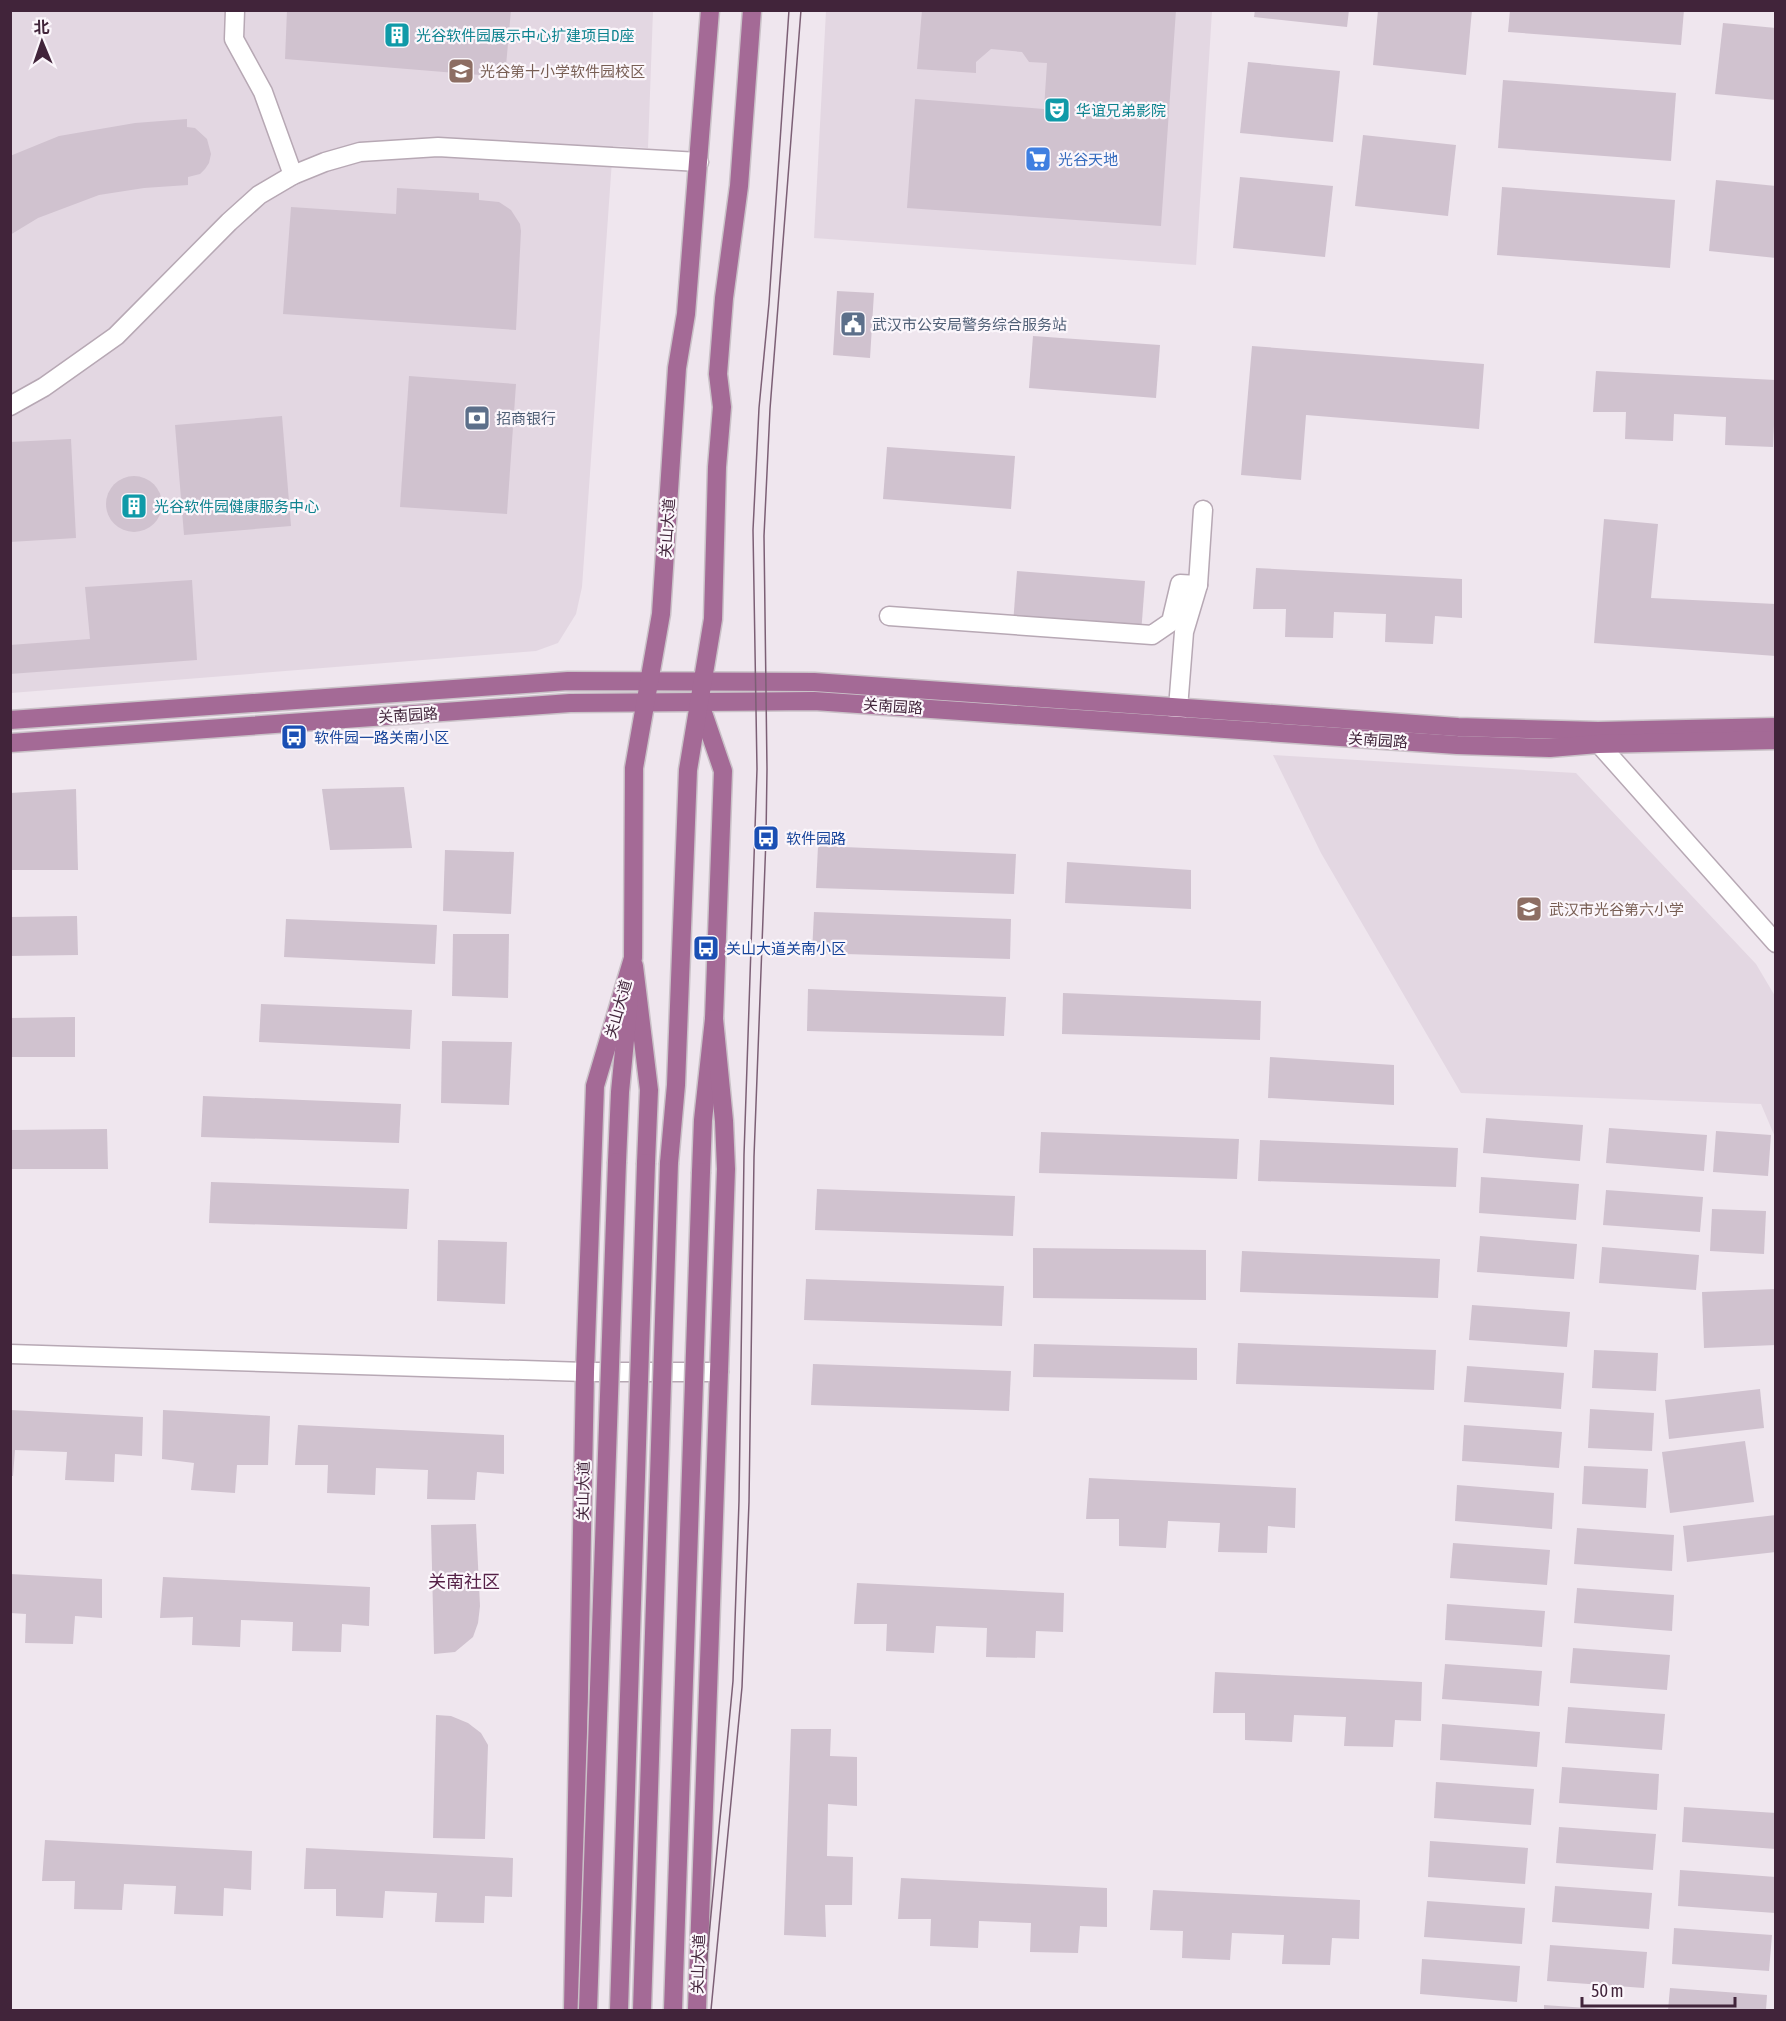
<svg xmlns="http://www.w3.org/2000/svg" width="1786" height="2021" font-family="'Asap Condensed','Noto Sans SC',sans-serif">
  <rect width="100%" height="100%" fill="#efe6ee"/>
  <!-- built -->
  <g fill="#e3d7e2">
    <path d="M11,11H653L648,148L613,146L582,587L576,614L558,643L536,651L11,693Z"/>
    <path d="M826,11H1212L1196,265L814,238Z"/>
    <path d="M1273,755L1576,773L1756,964L1775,996V1137L1761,1104L1461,1093L1321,853Z"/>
  </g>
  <!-- building -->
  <g fill="#d0c2cf">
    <path d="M287,10H511L505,77L285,59Z"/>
    <path d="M922,10H1176L1161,226L907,208L915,99L1044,109L1047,63L1029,62L1022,52L991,49L976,62V73L917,69Z"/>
    <path d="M1255,10H1349L1347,27L1254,17Z"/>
    <path d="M1378,10H1472L1466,75L1373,65Z"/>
    <path d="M1510,10H1684L1681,45L1508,32Z"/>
    <path d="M1723,23L1776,28V100L1715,94Z"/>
    <path d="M1248,62L1340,71L1333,142L1240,133Z"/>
    <path d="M1503,80L1676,93L1671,161L1498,148Z"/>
    <path d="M187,119V127L195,128L207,139L211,154L209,163L205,169L200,174L188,177V185L144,188L99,195L38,218L10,235V156L59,136L135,123Z"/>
    <path d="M1363,135L1456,145L1448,216L1355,206Z"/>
    <path d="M1240,177L1333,186L1325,257L1233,248Z"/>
    <path d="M1716,180L1776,186V258L1709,251Z"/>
    <path d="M1502,187L1675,200L1670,268L1497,255Z"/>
    <path d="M397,188L479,193V200L499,202L511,210L520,224L521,231L516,330L283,314L291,207L396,214Z"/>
    <path d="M837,291L874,293L870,358L833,355Z"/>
    <path d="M1033,336L1160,345L1156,398L1029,388Z"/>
    <path d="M1252,346L1484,364L1479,429L1306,415L1301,480L1241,475Z"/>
    <path d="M1596,371L1776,380L1773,447L1725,445L1726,417L1674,414L1673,441L1625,439L1626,412H1593Z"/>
    <path d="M409,376L516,384L507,514L400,507Z"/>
    <path d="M282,416L291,526L184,535L175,425Z"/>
    <path d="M71,439L76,538L10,542V442Z"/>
    <path d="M887,447L1015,456L1011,509L883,499Z"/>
    <circle cx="134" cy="504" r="28"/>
    <path d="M1604,519L1658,524L1651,598L1776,604V656L1594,643Z"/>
    <path d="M1256,568L1462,579V618L1435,616L1433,644L1385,642L1386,614L1334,612L1333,638L1285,637L1286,609H1253Z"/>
    <path d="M1017,571L1145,581L1141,634L1013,624Z"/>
    <path d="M192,580L197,660L10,674V645L90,639L85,587Z"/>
    <path d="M404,787L412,848L330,850L322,789Z"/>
    <path d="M76,789L78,870H10V793Z"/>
    <path d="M818,846L1016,854L1014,894L816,888Z"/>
    <path d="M445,850L514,852L511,914L443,911Z"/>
    <path d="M1067,862L1191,870V909L1065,903Z"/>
    <path d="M814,912L1011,919L1010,959L812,953Z"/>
    <path d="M77,916L78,955L10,956V917Z"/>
    <path d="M286,919L437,925L435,964L284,957Z"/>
    <path d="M453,934H509L508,998L452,996Z"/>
    <path d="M808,989L1006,997L1004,1036L807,1031Z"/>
    <path d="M1063,993L1261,1001L1260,1040L1062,1034Z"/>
    <path d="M261,1004L412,1010L410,1049L259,1042Z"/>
    <path d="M75,1017V1057H10V1018Z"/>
    <path d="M442,1041L512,1042L509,1105L441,1103Z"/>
    <path d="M1270,1057L1394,1065V1105L1268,1098Z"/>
    <path d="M203,1096L401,1104L399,1143L201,1137Z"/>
    <path d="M1486,1118L1583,1125L1580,1161L1483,1153Z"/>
    <path d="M1609,1128L1707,1135L1704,1171L1606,1163Z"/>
    <path d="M107,1129L108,1169H10V1130Z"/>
    <path d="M1716,1131L1771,1135L1768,1176L1713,1172Z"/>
    <path d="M1041,1132L1239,1139L1237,1179L1039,1173Z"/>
    <path d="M1260,1140L1458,1148L1456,1187L1258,1181Z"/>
    <path d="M1481,1177L1579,1184L1576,1220L1479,1213Z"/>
    <path d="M211,1182L409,1189L407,1229L209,1223Z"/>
    <path d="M817,1189L1015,1196L1013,1236L815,1230Z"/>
    <path d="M1606,1190L1703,1197L1700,1232L1603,1225Z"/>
    <path d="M1712,1209L1766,1211L1764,1254L1710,1251Z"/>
    <path d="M1480,1236L1577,1244L1574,1279L1477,1272Z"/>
    <path d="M438,1240L507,1242L505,1304L437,1301Z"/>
    <path d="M1602,1247L1699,1255L1696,1290L1599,1283Z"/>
    <path d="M1033,1248L1206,1250V1300L1033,1298Z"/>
    <path d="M1242,1251L1440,1259L1438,1298L1240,1292Z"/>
    <path d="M806,1279L1004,1286L1002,1326L804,1320Z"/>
    <path d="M1776,1289V1345L1704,1348L1702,1292Z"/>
    <path d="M1472,1305L1570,1312L1567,1347L1469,1340Z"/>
    <path d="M1238,1343L1436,1350L1434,1390L1236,1384Z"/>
    <path d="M1034,1344L1197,1348V1380L1033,1377Z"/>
    <path d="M1594,1350L1658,1353L1656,1391L1592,1388Z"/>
    <path d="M813,1364L1011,1371L1009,1411L811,1405Z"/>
    <path d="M1467,1366L1564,1373L1561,1409L1464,1402Z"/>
    <path d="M1760,1389L1764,1428L1669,1439L1665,1400Z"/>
    <path d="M1590,1409L1654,1413L1652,1451L1588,1448Z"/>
    <path d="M10,1410L143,1417L142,1456L115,1454L114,1482L65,1480L67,1452L15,1450L13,1476H10Z"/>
    <path d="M163,1410L270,1416L268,1465H237L235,1493L191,1490L194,1463L162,1459Z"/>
    <path d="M298,1425L504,1435V1474L477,1472L475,1500L427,1499L428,1470L376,1468L375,1495L327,1493L328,1465H295Z"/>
    <path d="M1464,1425L1562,1432L1559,1468L1462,1461Z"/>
    <path d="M1745,1441L1754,1502L1670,1513L1662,1452Z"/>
    <path d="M1584,1466L1648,1469L1646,1508L1582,1504Z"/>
    <path d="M1089,1478L1296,1488L1295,1528L1268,1526L1267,1553L1218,1552L1220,1523L1168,1521L1166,1548L1119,1546V1519H1086Z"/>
    <path d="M1457,1485L1554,1493L1552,1529L1455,1521Z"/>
    <path d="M1776,1515V1552L1687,1562L1683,1526Z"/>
    <path d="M476,1524L480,1606L478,1623L473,1637L455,1652L434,1654L431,1525Z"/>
    <path d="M1577,1528L1674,1535L1672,1571L1574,1564Z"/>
    <path d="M1453,1543L1550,1550L1547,1585L1450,1578Z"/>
    <path d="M10,1574L102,1579V1618L75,1616L73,1644L25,1643L26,1614L10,1613Z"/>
    <path d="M163,1577L370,1587L369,1626L342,1624L341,1652L292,1651L293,1622L241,1620L240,1647L192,1645L193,1617L160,1618Z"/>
    <path d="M857,1583L1064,1593L1063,1632L1036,1631L1035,1658L986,1657L987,1628L936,1626L934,1653L886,1651L887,1624H854Z"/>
    <path d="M1577,1588L1674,1595L1672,1631L1574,1623Z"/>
    <path d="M1447,1604L1545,1611L1542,1647L1445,1640Z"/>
    <path d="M1573,1648L1670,1655L1667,1690L1570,1683Z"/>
    <path d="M1445,1664L1542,1671L1539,1706L1442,1699Z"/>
    <path d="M1215,1672L1422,1682L1421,1721L1395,1720L1393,1747L1344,1746L1346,1717L1294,1715L1292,1742L1245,1740V1713H1213Z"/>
    <path d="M1568,1707L1665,1714L1662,1750L1565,1743Z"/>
    <path d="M436,1715L451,1716L468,1723L481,1733L488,1745L485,1839L433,1838Z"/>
    <path d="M1442,1724L1540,1732L1537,1767L1440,1760Z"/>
    <path d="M791,1729H831L830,1756L857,1757V1806L828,1804L827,1856L853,1857L852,1905H825L826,1937L784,1935Z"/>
    <path d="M1562,1767L1659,1774L1657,1810L1559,1803Z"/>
    <path d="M1436,1782L1534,1789L1531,1825L1434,1818Z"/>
    <path d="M1684,1807L1776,1813V1849L1682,1842Z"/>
    <path d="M1559,1827L1656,1834L1653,1870L1556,1863Z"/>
    <path d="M45,1840L252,1851L251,1890L224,1888L223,1916L174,1914L176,1886L124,1884L122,1910L74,1909L75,1881H42Z"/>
    <path d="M1430,1841L1528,1848L1525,1884L1428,1877Z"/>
    <path d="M306,1848L513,1858L512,1897L485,1896L484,1923L435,1922L437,1893L385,1891L383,1918L336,1916V1889H304Z"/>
    <path d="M1680,1870L1776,1877L1775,1913L1678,1906Z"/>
    <path d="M901,1878L1107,1888V1927L1080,1926L1078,1953L1030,1952L1031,1923L979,1921L978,1948L930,1946L931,1919H898Z"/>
    <path d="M1555,1886L1652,1893L1649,1929L1552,1922Z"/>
    <path d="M1153,1890L1360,1900L1359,1939L1332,1938L1330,1965L1282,1964L1284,1935L1232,1933L1230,1960L1182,1958L1183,1931L1150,1930Z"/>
    <path d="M1427,1901L1525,1908L1522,1944L1424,1937Z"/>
    <path d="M1674,1928L1772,1935L1769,1971L1672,1964Z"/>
    <path d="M1550,1945L1647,1952L1644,1988L1547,1981Z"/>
    <path d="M1422,1959L1520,1966L1517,2002L1420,1994Z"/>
    <path d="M1670,1988L1767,1995L1766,2010H1668Z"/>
    <path d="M1544,2005L1601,2009V2010H1544Z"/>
  </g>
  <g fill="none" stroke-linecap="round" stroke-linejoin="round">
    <defs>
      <g id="minor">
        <path d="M235,10L234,39L263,92L293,175"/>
        <path d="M10,406L44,387L116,336L229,222L259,195L293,175L325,162L360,152L438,147L699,162"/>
        <path d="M889,616L1152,635L1171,622L1180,584L1198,585"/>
        <path d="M1177,721L1184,632L1198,585L1203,510"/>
        <path d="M1592,736L1776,943"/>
        <path d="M10,1354L585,1372H719"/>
      </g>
      <g id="major">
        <path d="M700,704L723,771L714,1019L703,1120L701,1172"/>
        <path d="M10,720L568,681L814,682L1458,727L1598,731L1776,727"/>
        <path d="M10,743L570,703L814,701L1457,745L1550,748L1598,744L1776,740"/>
        <path d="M634,966L649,1090L646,1163"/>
        <path d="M617,1162L620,1092L629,999"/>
        <path d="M669,1163L676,1085L688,770L713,619L717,467L722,407L718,374L724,298L739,186L752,10"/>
        <path d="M573,2010L585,1372L595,1086L633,958L634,768L661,614L677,368L686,314L710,10"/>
        <path d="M697,2010L726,1169L724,1121L714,1019"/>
      </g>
    </defs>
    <!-- minor casing -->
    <use href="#minor" stroke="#b7a8b4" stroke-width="21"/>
    <!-- major casing -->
    <use href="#major" stroke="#cac2c8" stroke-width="21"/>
    <!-- minor -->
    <use href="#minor" stroke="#fff" stroke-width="18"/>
    <!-- major -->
    <use href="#major" stroke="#a46a96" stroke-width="18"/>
    <!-- tram -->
    <g stroke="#7c5f75" stroke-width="1.5">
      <path d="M705,1978L733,1681L739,1501L744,1155L757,769L753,530L759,408L769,303L789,10"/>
      <path d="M711,2010L742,1687L749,1502L754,1157L766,838L767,769L764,536L770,409L801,10"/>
    </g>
    <defs>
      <g id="major-bridge">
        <path d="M588,2010L617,1162"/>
        <path d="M619,2010L646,1163"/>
        <path d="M642,2010L669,1163"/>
        <path d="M673,2010L701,1172"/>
      </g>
    </defs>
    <!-- major-bridge casing -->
    <use href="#major-bridge" stroke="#cac2c8" stroke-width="21" stroke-linecap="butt"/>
    <!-- major-bridge -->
    <use href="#major-bridge" stroke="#a46a96" stroke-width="18"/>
  </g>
  <!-- icons -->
  <defs>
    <symbol id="building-square" viewBox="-11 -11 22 22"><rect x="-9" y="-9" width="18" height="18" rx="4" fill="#0f9aa8" stroke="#fbf6fb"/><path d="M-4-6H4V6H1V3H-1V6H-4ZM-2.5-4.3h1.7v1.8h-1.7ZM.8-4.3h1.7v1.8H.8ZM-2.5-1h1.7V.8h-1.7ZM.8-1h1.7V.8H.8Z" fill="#fff"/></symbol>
    <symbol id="school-square" viewBox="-11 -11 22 22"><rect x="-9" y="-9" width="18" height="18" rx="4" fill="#8d6e63" stroke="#fbf6fb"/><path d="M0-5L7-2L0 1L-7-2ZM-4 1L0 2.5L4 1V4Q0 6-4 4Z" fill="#fff"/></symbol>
    <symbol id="theatre-square" viewBox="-11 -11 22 22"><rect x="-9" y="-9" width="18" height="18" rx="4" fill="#0f9aa8" stroke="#fbf6fb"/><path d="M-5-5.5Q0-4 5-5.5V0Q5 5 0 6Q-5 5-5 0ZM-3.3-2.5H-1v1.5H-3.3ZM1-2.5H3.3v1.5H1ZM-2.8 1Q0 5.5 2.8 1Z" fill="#fff"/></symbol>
    <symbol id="supermarket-square" viewBox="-11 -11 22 22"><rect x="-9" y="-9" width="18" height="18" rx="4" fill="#3f7fe0" stroke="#fbf6fb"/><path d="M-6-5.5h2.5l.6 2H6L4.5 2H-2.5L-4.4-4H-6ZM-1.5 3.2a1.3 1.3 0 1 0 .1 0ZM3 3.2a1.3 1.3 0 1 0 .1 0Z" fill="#fff"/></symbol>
    <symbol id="civic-square" viewBox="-11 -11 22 22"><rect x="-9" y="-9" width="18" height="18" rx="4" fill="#5c6f8a" stroke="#fbf6fb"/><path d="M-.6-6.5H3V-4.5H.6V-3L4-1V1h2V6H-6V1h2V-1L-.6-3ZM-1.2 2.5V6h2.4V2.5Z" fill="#fff"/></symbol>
    <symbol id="bank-square" viewBox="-11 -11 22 22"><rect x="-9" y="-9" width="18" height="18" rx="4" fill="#5c6f8a" stroke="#fbf6fb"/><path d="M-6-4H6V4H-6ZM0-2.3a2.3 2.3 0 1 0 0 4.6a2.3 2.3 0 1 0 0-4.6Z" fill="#fff"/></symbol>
    <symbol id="bus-square" viewBox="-11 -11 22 22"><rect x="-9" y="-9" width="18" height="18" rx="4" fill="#1a4fb4" stroke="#fbf6fb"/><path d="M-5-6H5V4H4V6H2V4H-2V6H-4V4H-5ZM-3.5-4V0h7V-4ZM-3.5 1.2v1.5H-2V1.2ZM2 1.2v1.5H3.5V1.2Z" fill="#fff"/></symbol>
  </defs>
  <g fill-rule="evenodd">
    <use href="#building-square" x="382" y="20" width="30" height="30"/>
    <use href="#school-square" x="446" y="56" width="30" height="30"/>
    <use href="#theatre-square" x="1042" y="95" width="30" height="30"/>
    <use href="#supermarket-square" x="1023" y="144" width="30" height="30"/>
    <use href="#civic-square" x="838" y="309" width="30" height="30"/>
    <use href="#bank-square" x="462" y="403" width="30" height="30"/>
    <use href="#building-square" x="119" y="491" width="30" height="30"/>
    <use href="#bus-square" x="279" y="722" width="30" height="30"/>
    <use href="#bus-square" x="751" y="823" width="30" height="30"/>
    <use href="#school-square" x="1514" y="894" width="30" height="30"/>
    <use href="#bus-square" x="691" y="933" width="30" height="30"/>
  </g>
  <g text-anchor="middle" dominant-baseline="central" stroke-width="4.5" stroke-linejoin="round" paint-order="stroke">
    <!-- culture labels -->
    <g font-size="15" fill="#0d838f" stroke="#fbf6fb" text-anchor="start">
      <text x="416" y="35">光谷软件园展示中心扩建项目D座</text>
      <text x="1076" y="110">华谊兄弟影院</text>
      <text x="154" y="506">光谷软件园健康服务中心</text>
    </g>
    <!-- education labels -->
    <g font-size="15" fill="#785e54" stroke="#fbf6fb" text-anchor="start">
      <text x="480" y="71">光谷第十小学软件园校区</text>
      <text x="1549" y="909">武汉市光谷第六小学</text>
    </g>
    <!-- shop labels -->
    <g font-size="15" fill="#366cbe" stroke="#fbf6fb" text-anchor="start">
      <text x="1058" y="159">光谷天地</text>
    </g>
    <!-- service labels -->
    <g font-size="15" fill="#4e5e75" stroke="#fbf6fb" text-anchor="start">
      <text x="872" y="324">武汉市公安局警务综合服务站</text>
      <text x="496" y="418">招商银行</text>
    </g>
    <!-- street labels -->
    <g font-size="15" fill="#41243a" stroke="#fbf6fb">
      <text transform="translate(667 528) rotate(-86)">关山大道</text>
      <text transform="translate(893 706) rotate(4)">关南园路</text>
      <text transform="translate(408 715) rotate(-4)">关南园路</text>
      <text transform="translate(1378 740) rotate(4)">关南园路</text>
      <text transform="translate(618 1009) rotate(-74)">关山大道</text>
      <text transform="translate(583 1491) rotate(-89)">关山大道</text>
      <text transform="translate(698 1964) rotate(-88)">关山大道</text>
    </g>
    <!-- transit labels -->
    <g font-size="15" fill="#164399" stroke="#fbf6fb" text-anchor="start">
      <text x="314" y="737">软件园一路关南小区</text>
      <text x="786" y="838">软件园路</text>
      <text x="726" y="948">关山大道关南小区</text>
    </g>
    <!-- quarter labels -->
    <g font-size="18" fill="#541f46" stroke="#fbf6fb">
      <text x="464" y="1581">关南社区</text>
    </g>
  </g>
  <!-- border -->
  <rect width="1786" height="2021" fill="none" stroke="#41243a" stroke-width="24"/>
  <!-- north arrow -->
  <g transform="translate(42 42) rotate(358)" stroke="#fbf6fb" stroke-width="4.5" paint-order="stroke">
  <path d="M0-4.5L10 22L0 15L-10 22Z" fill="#41243a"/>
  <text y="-9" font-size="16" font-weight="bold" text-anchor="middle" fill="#41243a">北</text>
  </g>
  <!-- scale -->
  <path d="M1582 1997v9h153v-9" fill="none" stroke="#41243a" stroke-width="3"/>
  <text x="1591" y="1997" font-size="18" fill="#41243a" stroke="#fbf6fb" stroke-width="4.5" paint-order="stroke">50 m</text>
</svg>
